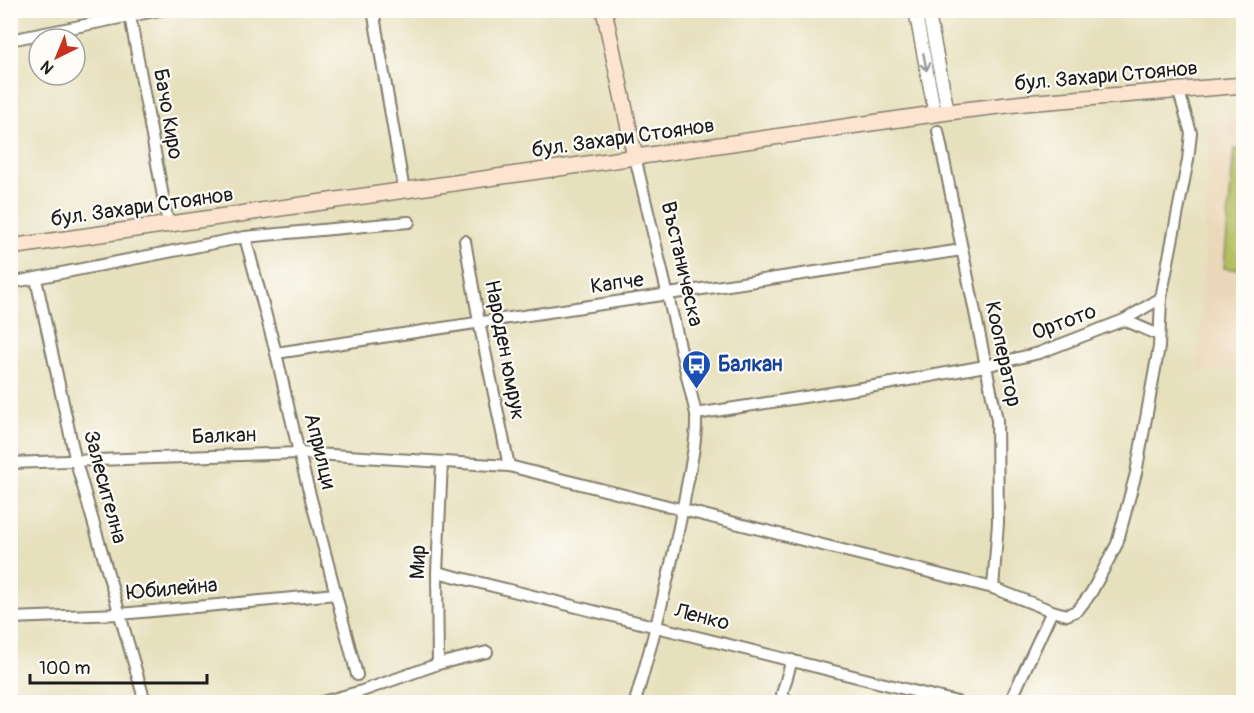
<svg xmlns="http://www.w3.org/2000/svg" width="1254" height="713" font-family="Pangolin,sans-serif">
  <rect width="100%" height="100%" fill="#fdfcf7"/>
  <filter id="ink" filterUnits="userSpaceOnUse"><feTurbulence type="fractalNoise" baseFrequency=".0167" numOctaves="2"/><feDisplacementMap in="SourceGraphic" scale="12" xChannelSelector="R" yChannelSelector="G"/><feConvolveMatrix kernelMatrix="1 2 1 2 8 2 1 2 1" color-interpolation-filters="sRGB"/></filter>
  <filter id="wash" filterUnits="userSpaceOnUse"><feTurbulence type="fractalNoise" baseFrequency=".008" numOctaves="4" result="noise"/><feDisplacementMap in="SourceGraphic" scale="24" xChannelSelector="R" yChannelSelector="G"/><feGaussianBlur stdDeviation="1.35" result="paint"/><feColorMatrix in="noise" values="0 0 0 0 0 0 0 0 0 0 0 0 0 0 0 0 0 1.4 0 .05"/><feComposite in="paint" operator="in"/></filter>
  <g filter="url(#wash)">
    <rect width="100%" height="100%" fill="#e7e0bd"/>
    <!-- built -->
    <path fill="#ebd8ba" d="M1243,119V371H1199L1210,120Z"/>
    <!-- pitch -->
    <path fill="#b3c062" stroke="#686e3f" stroke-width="1.5" d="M1234,149L1243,150V270L1224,268Z"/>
  </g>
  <g filter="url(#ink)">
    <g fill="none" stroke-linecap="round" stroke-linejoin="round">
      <defs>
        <g id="minor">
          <path d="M129,10L168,224"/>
          <path d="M373,10L404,191"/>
          <path d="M10,40L160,10"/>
          <path d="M938,131L997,420L998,523L993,588"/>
          <path d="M635,157L696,414C697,441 690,469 685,496C672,566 655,634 635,702"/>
          <path d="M245,237L276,353L299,453L357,675"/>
          <path d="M465,241L479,322L509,466"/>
          <path d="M36,279L76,462L145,702"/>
          <path d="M10,283L245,237L409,222"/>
          <path d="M1124,320L1159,335"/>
          <path d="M276,353L962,250"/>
          <path d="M696,414L881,385L985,366L1039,353L1124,320L1161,298"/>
          <path d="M10,463L299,453L509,466L993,588L1052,611L1067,615L1078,610L1091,593L1117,544L1136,473L1159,347L1161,298L1188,160L1191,133L1179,92"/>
          <path d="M437,572L957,702"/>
          <path d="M10,618L120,614L336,594"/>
          <path d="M438,664L437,572L442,462"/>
          <path d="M322,702L362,691L438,664L487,652"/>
          <path d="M788,702L782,694L792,660"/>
          <path d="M1010,702L1052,611"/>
        </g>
        <g id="tertiary">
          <path d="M915,10L935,114"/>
          <path d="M928,10L948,112"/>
        </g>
        <g id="secondary">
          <path d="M604,10L635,157"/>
          <path d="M10,247L948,112L1025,103L1244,85"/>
        </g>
      </defs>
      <!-- minor casing -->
      <use href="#minor" stroke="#827e6c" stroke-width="14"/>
      <!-- tertiary casing -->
      <use href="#tertiary" stroke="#827e6c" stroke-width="15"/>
      <!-- secondary casing -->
      <use href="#secondary" stroke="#827e6c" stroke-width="18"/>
      <!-- minor -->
      <use href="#minor" stroke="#fff" stroke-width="10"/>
      <!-- tertiary -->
      <use href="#tertiary" stroke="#fff" stroke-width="12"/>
      <!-- secondary -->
      <use href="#secondary" stroke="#fde4d1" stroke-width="15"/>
    </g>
    <!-- one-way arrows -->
    <defs><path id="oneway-shaft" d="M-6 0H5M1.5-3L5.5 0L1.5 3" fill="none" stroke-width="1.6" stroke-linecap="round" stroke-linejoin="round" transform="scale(1.5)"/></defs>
    <use stroke="#999" href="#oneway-shaft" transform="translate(925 62) rotate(79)"/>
  </g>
  <!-- icons -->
  <defs>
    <symbol id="bus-pin" viewBox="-11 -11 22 30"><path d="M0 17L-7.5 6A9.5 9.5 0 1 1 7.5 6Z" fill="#1a4fb4" stroke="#fdfcf7"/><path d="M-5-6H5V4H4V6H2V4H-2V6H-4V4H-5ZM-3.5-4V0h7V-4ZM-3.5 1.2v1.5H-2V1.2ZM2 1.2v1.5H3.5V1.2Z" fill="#fff"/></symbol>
  </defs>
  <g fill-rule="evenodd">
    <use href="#bus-pin" x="680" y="348" width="33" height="45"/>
  </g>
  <g text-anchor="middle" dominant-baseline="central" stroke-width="4.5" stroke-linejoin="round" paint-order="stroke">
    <!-- street labels -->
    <g font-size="21" fill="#1c1c1c" stroke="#fdfcf7">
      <text transform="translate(1106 76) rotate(-5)">бул. Захари Стоянов</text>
      <text transform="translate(168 114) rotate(80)">Бачо Киро</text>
      <text transform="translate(623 138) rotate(-8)">бул. Захари Стоянов</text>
      <text transform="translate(142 207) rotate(-8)">бул. Захари Стоянов</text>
      <text transform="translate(682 264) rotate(77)">Въстаническа</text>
      <text transform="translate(617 283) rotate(-8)">Капче</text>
      <text transform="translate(1064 322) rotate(-21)">Ортото</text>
      <text transform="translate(505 350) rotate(79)">Народен юмрук</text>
      <text transform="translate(1003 354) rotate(78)">Кооператор</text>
      <text transform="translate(224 436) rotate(-2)">Балкан</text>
      <text transform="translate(320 451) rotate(76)">Априлци</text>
      <text transform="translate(105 487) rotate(75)">Залесителна</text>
      <text transform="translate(418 562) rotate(-88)">Мир</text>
      <text transform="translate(172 589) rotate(-5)">Юбилейна</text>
      <text transform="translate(702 617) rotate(14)">Ленко</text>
    </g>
    <!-- transit labels -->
    <g font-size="21" font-weight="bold" fill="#164399" stroke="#fdfcf7" text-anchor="start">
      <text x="718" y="364">Балкан</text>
    </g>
  </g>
  <!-- margin -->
  <rect width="1254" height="713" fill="none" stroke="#fdfcf7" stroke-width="36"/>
  <!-- north arrow -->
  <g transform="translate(57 57) rotate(223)"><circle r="28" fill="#fdfcf7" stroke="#a3a29f" stroke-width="1.5"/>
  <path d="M0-4.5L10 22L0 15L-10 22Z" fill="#c8321e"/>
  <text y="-9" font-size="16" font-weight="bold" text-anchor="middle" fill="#1c1c1c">N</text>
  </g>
  <!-- scale -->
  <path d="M30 674v9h177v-9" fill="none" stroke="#1c1c1c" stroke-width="3"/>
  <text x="39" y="674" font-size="18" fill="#1c1c1c" stroke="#fdfcf7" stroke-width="4.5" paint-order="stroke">100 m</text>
</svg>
